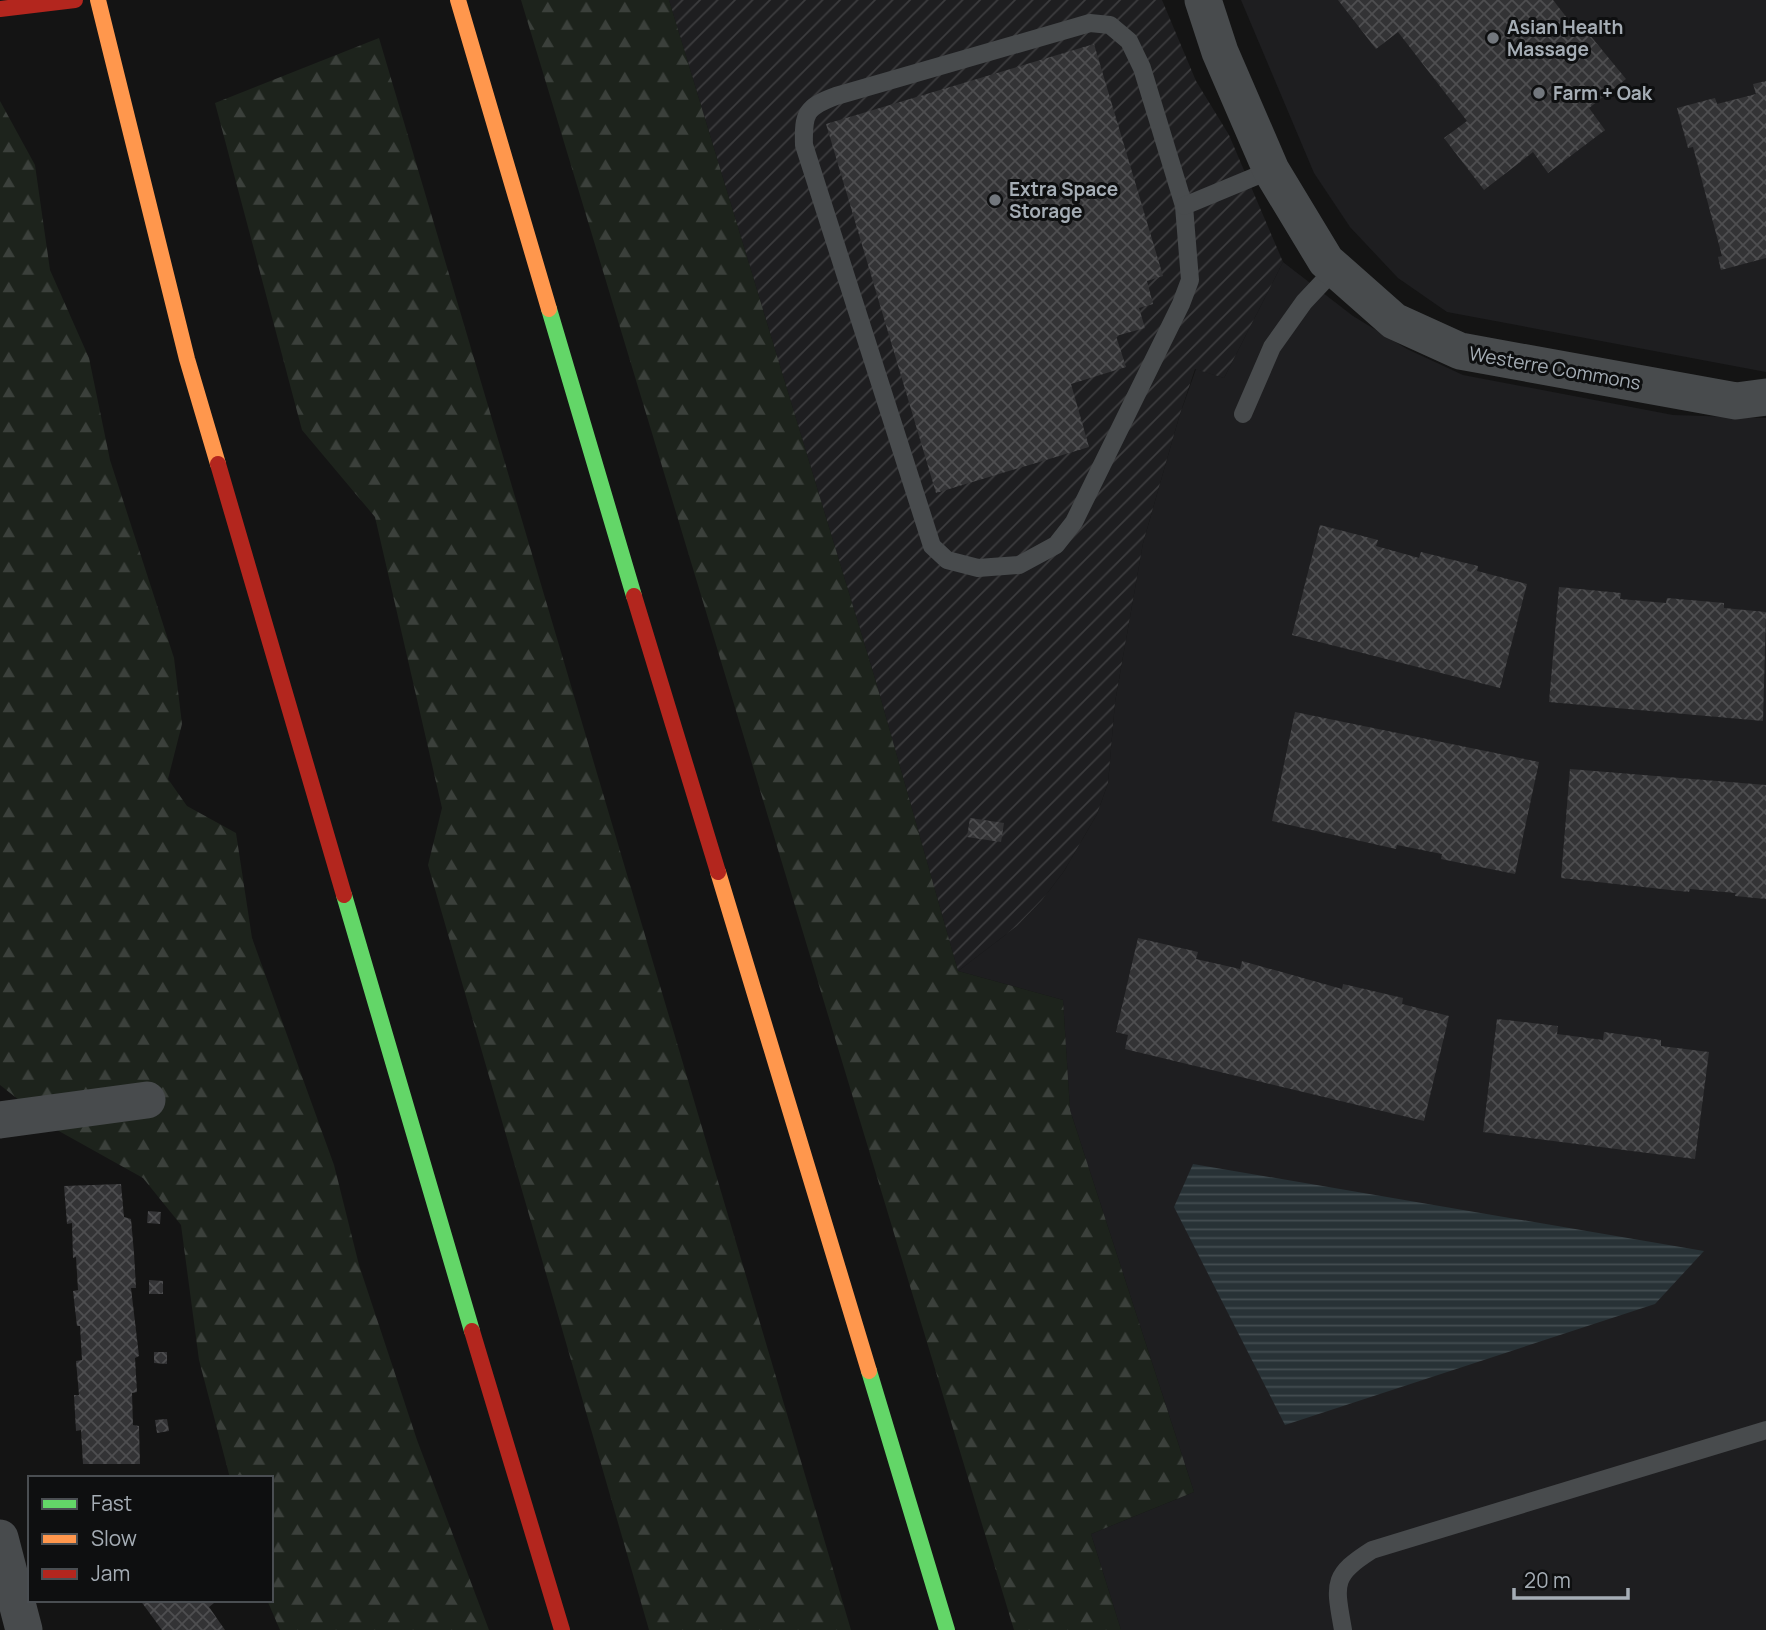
<svg xmlns="http://www.w3.org/2000/svg" width="1766" height="1630" font-family="Manrope,sans-serif">
  <defs>
    <pattern id="industrial-furrows" width="10" height="10" patternUnits="userSpaceOnUse" patternTransform="scale(1.75)"><rect width="10" height="10" fill="#1e1e20"/><path d="M-1 1l2-2M0 10L10 0M9 11l2-2" fill="none" stroke="#3c3c3e"/></pattern>
    <pattern id="forest-firs" width="22" height="20" patternUnits="userSpaceOnUse" patternTransform="scale(1.75)"><rect width="22" height="20" fill="#1d231c"/><path d="M5 1l3.5 6h-7zM16 11l3.5 6h-7z" fill="#3b403b"/></pattern>
    <pattern id="water-rules" width="6" height="5" patternUnits="userSpaceOnUse" patternTransform="scale(1.75)"><rect width="6" height="5" fill="#283236"/><path d="M0 2.5h6" fill="none" stroke="#444d51"/></pattern>
    <pattern id="building-cross-hatch" width="8" height="8" patternUnits="userSpaceOnUse" patternTransform="scale(1.75)"><rect width="8" height="8" fill="#333335"/><path d="M0 0l8 8M0 8l8-8" fill="none" stroke="#4e4e50"/></pattern>
  </defs>
  <rect width="100%" height="100%" fill="#141414"/>
  <!-- built -->
  <g fill="#1e1e20">
    <path d="M1241,0H1766V372L1447,312L1398,278L1350,227L1314,173Z"/>
    <path d="M1283,262L1353,316L1407,349L1463,375L1673,415L1766,418V1630H1121L1091,1534L1194,1492L1070,1110L1063,1000L958,971L1017,926L1042,900L1064,871L1097,814L1108,783L1115,702L1143,543L1179,417L1196,369L1224,378Z"/>
  </g>
  <!-- industrial -->
  <path fill="url(#industrial-furrows)" d="M669,0H1162L1196,81L1229,135L1283,262L1224,378L1195,369L1179,417L1143,543L1115,702L1108,783L1097,814L1064,871L1042,900L1017,926L958,971L876,682Z"/>
  <!-- forest -->
  <g fill="url(#forest-firs)">
    <path d="M521,0H669L876,682L958,971L1063,1000L1070,1110L1194,1492L1091,1534L1121,1630H1014Z"/>
    <path d="M379,38L851,1630H649L428,865L442,808L375,517L302,430L215,103Z"/>
    <path d="M0,101L35,165L50,270L89,358L110,460L174,658L182,724L168,779L187,806L236,833L252,938L334,1165L359,1265L417,1440L489,1630H280L267,1600H271V1478H230L199,1360L181,1225L143,1178L57,1130L0,1085Z"/>
  </g>
  <!-- water -->
  <path fill="url(#water-rules)" d="M1193,1164L1704,1251L1655,1304L1285,1425L1174,1207Z"/>
  <!-- building -->
  <g fill="url(#building-cross-hatch)">
    <path d="M1338,0H1553L1578,32L1584,28L1626,79L1589,108L1605,130L1548,173L1533,152L1484,190L1444,138L1467,121L1398,32L1376,49Z"/>
    <path d="M1094,44L1163,276L1147,281L1153,304L1139,308L1145,328L1116,336L1126,367L1071,384L1089,447L936,493L826,124Z"/>
    <path d="M1766,81V258L1721,270L1718,257L1722,256L1693,147L1688,148L1677,108L1715,98L1717,104L1756,94L1753,84Z"/>
    <path d="M1320,525L1378,540L1376,546L1419,558L1421,552L1478,566L1477,571L1527,584L1500,688L1292,635Z"/>
    <path d="M1559,587L1621,593L1620,599L1666,603L1667,598L1724,603V608L1766,612L1763,721L1549,702Z"/>
    <path d="M1295,712L1539,762L1515,874L1441,859L1442,854L1397,845L1396,849L1272,821Z"/>
    <path d="M1570,769L1766,785V899L1735,896L1736,893L1690,889L1689,892L1561,878Z"/>
    <path d="M970,818L1004,823L1001,842L967,837Z"/>
    <path d="M1138,938L1198,952L1196,959L1240,969L1242,961L1342,989L1343,984L1403,998L1402,1004L1449,1016L1424,1121L1125,1049L1128,1035L1116,1032Z"/>
    <path d="M1497,1019L1558,1026L1557,1034L1603,1040L1604,1032L1661,1040V1046L1709,1052L1695,1159L1483,1132Z"/>
    <path d="M121,1184L124,1217L131,1219L134,1253L136,1288H131L139,1356L135,1358L137,1392L132,1393L133,1425L139,1426L140,1464H83L81,1430L76,1431L74,1395H79L76,1361L82,1360L80,1326H77L73,1291L78,1290L76,1257L73,1258L72,1223L67,1224L64,1186Z"/>
    <path d="M148,1211L161,1212L160,1224L147,1223Z"/>
    <path d="M149,1280L163,1281V1294H149Z"/>
    <path d="M154,1352H167V1364L154,1363Z"/>
    <path d="M167,1419L169,1431L157,1433L155,1420Z"/>
    <path d="M140,1600H212L214,1603L209,1607L225,1630H162Z"/>
  </g>
  <g fill="none" stroke-linecap="round" stroke-linejoin="round">
    <!-- lane -->
    <g stroke="#484b4d" stroke-width="18">
      <path d="M1090,23L1110,25L1129,41L1142,68L1184,206L1190,280L1181,304L1074,522L1056,545L1019,565L978,568L947,560L932,546L804,145C803,113 806,107 836,96Z"/>
      <path d="M1184,206L1271,170"/>
      <path d="M1243,414L1272,347L1304,302L1335,269"/>
      <path d="M1343,1630C1335,1584 1331,1576 1372,1550L1766,1430"/>
    </g>
    <!-- street -->
    <g stroke="#484b4d" stroke-width="37">
      <path d="M1203,0L1220,52L1271,170L1326,261L1394,321L1460,351L1736,401L1766,397"/>
      <path d="M0,1120L147,1100"/>
      <path d="M0,1538L24,1630"/>
    </g>
    <!-- fast -->
    <g stroke="#63d668" stroke-width="16">
      <path d="M549,309L634,596"/>
      <path d="M344,895L472,1331"/>
      <path d="M869,1371L947,1630"/>
    </g>
    <!-- slow -->
    <g stroke="#ff974d" stroke-width="16">
      <path d="M98,0L187,359L218,464"/>
      <path d="M458,0L549,309"/>
      <path d="M718,872L869,1371"/>
    </g>
    <!-- jam -->
    <g stroke="#b3261e" stroke-width="16">
      <path d="M0,9L75,0"/>
      <path d="M218,464L344,895"/>
      <path d="M634,596L718,872"/>
      <path d="M472,1331L562,1630"/>
    </g>
  </g>
  <!-- markers -->
  <g fill="#72777d" stroke="#0e0f10" stroke-width="2.5">
    <circle cx="1493" cy="38" r="7"/>
    <circle cx="1539" cy="93" r="7"/>
    <circle cx="995" cy="200" r="7"/>
  </g>
  <g text-anchor="middle" dominant-baseline="central" stroke-width="6" stroke-linejoin="round" paint-order="stroke">
    <!-- poi labels -->
    <g font-size="19" font-weight="bold" fill="#a5adb5" stroke="#0e0f10" text-anchor="start">
      <text x="1507" y="27">Asian Health<tspan x="1507" dy="22">Massage</tspan></text>
      <text x="1553" y="93">Farm + Oak</text>
      <text x="1009" y="189">Extra Space<tspan x="1009" dy="22">Storage</tspan></text>
    </g>
    <!-- street labels -->
    <g font-size="19" fill="#a5adb5" stroke="#0e0f10">
      <text transform="translate(1555 368) rotate(10)">Westerre Commons</text>
    </g>
  </g>
  <!-- legend -->
  <rect x="28" y="1476" width="245" height="126" fill="#0e0f10" stroke="#4a4e52" stroke-width="2"/>
  <rect x="42" y="1499" width="35" height="10" fill="#63d668" stroke="#4a4e52" stroke-width="2"/>
  <text x="91" y="1511" font-size="21" fill="#a5adb5">Fast</text>
  <rect x="42" y="1534" width="35" height="10" fill="#ff974d" stroke="#4a4e52" stroke-width="2"/>
  <text x="91" y="1546" font-size="21" fill="#a5adb5">Slow</text>
  <rect x="42" y="1569" width="35" height="10" fill="#b3261e" stroke="#4a4e52" stroke-width="2"/>
  <text x="91" y="1581" font-size="21" fill="#a5adb5">Jam</text>
  <!-- scale -->
  <path d="M1514 1588v10h114v-10" fill="none" stroke="#a5adb5" stroke-width="3.5"/>
  <text x="1524" y="1588" font-size="21" fill="#a5adb5" stroke="#0e0f10" stroke-width="5" paint-order="stroke">20 m</text>
</svg>
